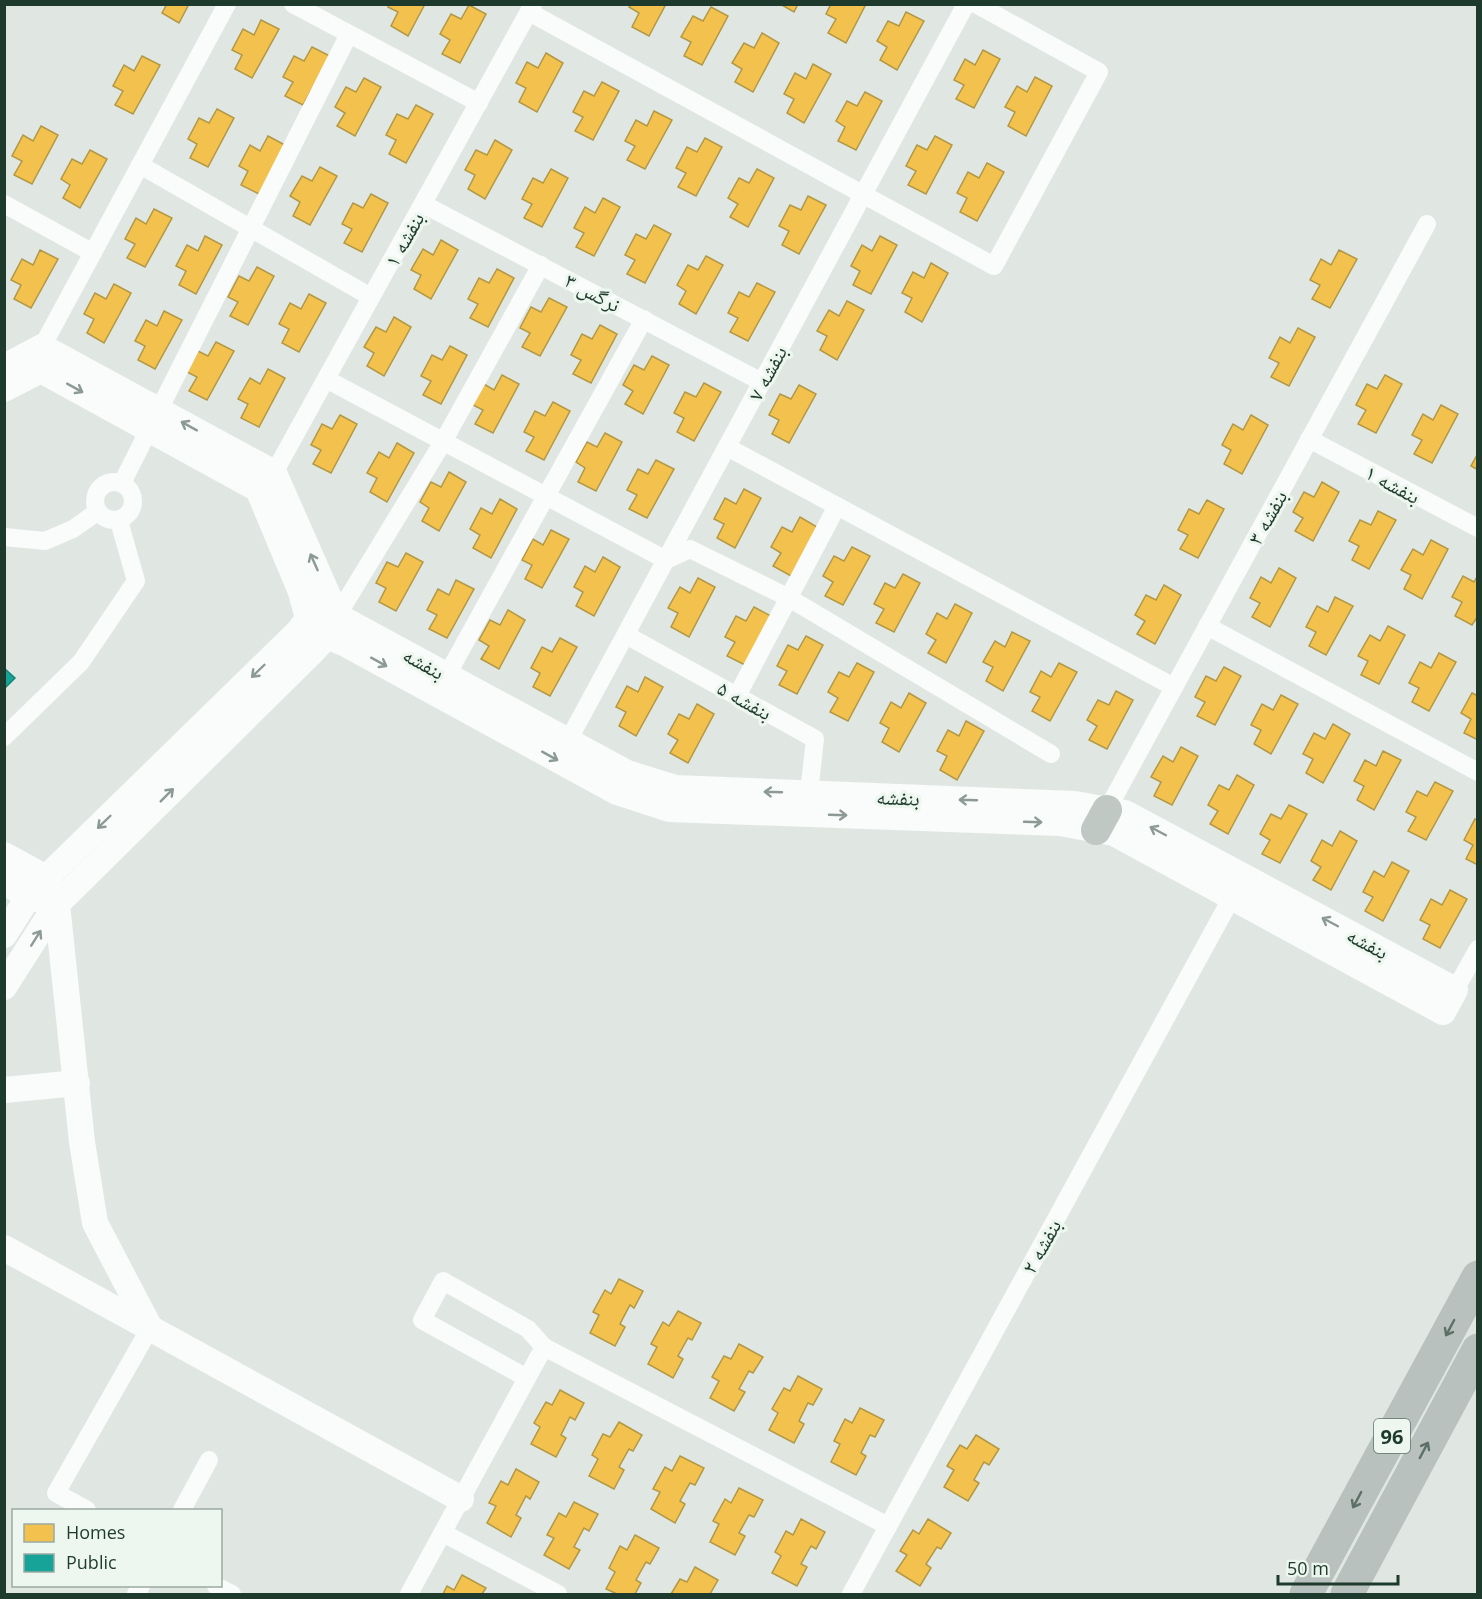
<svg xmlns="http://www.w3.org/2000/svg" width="1482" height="1599" font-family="'Open Sans','Noto Naskh Arabic',sans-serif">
  <rect width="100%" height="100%" fill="#e0e7e3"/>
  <!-- homes -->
  <g fill="#f2c14e" stroke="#b29844" stroke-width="1.5">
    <path d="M167,4H189L179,23L162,13Z"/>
    <path d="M389,4H425L408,36L391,26L398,12L388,7Z"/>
    <path d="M631,4H666L649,36L632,27L639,13L629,7Z"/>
    <path d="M780,4H798L794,12Z"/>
    <path d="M831,4H866L846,43L828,33L836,19L826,14Z"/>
    <path d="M469,5L486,14L460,63L442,54L450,40L440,34L451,14L461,19Z"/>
    <path d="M711,7L728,16L702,65L684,56L691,42L681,37L693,16L703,21Z"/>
    <path d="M906,12L924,21L897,70L880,60L887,47L877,41L888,21L899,26Z"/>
    <path d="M261,20L279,29L252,78L235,69L242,55L232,50L243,29L254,35Z"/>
    <path d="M762,33L779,43L753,92L735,82L742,69L732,63L744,43L754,48Z"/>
    <path d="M312,47L330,56L303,105L285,96L293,82L283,77L294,56L304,61Z"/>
    <path d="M983,50L1000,59L974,108L956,99L964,85L954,80L965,59L975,65Z"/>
    <path d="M546,53L563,63L537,112L519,102L526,88L516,83L527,62L538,68Z"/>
    <path d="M142,56L160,65L133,114L115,105L123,91L113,86L124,65L134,71Z"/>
    <path d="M813,64L831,74L804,123L787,113L794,99L784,94L795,73L806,79Z"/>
    <path d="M1035,77L1052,86L1026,136L1008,126L1015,112L1005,107L1017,86L1027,92Z"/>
    <path d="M364,78L381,87L355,136L337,126L345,113L335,107L346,87L356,92Z"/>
    <path d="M602,82L619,91L593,140L575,131L583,117L573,112L584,91L594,96Z"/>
    <path d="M865,92L882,101L856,150L838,141L845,127L836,121L847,101L857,106Z"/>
    <path d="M416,105L433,114L406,163L389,154L396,140L386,135L397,114L408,119Z"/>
    <path d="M217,109L234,118L208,167L190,158L197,144L188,139L199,118L209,123Z"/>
    <path d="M654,111L672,120L645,169L627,160L635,146L625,141L636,120L647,126Z"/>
    <path d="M41,126L58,135L32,184L14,175L22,161L12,156L23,135L33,141Z"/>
    <path d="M268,136L285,145L259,194L241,185L248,171L239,166L250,145L260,151Z"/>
    <path d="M935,136L952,145L926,194L908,185L916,171L906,166L917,145L927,150Z"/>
    <path d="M705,138L722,147L696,196L678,187L686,173L676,168L687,147L697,152Z"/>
    <path d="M495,140L512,150L485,199L468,189L475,175L465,170L476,150L487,155Z"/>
    <path d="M90,150L107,159L80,208L63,198L70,185L61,179L72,159L82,164Z"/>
    <path d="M987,163L1004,172L977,221L960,212L967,198L957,193L968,172L979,178Z"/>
    <path d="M320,167L337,176L310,225L293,216L300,202L290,196L302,176L312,181Z"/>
    <path d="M551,169L568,178L542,227L524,218L532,204L522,199L533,178L543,183Z"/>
    <path d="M757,169L774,178L748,227L730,217L738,204L728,198L739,178L749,183Z"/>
    <path d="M371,194L388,203L362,252L344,243L352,229L342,224L353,203L363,208Z"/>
    <path d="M808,196L826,205L799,254L782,245L789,231L779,226L790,205L801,210Z"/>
    <path d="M603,198L620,207L594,256L576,247L584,233L574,228L585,207L595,213Z"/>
    <path d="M154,209L172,218L145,267L127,258L135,244L125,239L136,218L146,224Z"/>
    <path d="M654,225L671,234L645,283L627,274L635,260L625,255L636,234L646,239Z"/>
    <path d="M205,236L222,245L196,294L179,285L186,271L176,266L187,245L198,251Z"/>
    <path d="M880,236L897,245L871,294L853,285L860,271L851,266L862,245L872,251Z"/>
    <path d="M441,240L458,250L431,299L414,289L421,275L411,270L423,249L433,255Z"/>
    <path d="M40,250L58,259L31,308L14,299L21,285L11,280L22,259L33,265Z"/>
    <path d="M1339,250L1357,259L1330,308L1312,299L1320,285L1310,280L1321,259L1331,265Z"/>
    <path d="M706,256L723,265L696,314L679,304L686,291L677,285L688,265L698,270Z"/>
    <path d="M931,263L948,273L922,322L905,312L912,298L902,293L913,272L924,278Z"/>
    <path d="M257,267L274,276L248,325L230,316L238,302L228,297L239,276L249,281Z"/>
    <path d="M497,269L514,278L488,327L470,318L478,304L468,299L479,278L489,283Z"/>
    <path d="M757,283L775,292L748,341L730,332L738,318L728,313L739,292L749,297Z"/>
    <path d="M114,284L131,293L104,343L87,333L94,319L84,314L95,293L106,299Z"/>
    <path d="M309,294L326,303L299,352L282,343L289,329L279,324L290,303L301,309Z"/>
    <path d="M549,298L567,307L540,356L522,347L530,333L520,328L531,307L541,312Z"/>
    <path d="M847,301L864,310L837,360L820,350L827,336L817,331L829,310L839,316Z"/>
    <path d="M164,311L182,320L155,369L138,360L145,346L135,341L146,320L157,326Z"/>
    <path d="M394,317L411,327L384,376L367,366L374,353L364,347L376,327L386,332Z"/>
    <path d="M600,325L617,334L591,383L573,374L581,360L571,355L582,334L592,339Z"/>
    <path d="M1298,328L1315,337L1289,386L1271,377L1279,363L1269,358L1280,337L1290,343Z"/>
    <path d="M216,342L234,351L207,400L189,391L197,377L187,372L198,351L208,356Z"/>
    <path d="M450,346L467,355L441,404L423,395L431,381L421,376L432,355L442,360Z"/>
    <path d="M652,356L669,365L643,414L625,404L633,391L623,385L634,365L644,370Z"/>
    <path d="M268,369L285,378L259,427L241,418L248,404L238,399L250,378L260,384Z"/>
    <path d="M502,375L519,384L493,433L475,424L483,410L473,405L484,384L494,390Z"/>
    <path d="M1385,375L1402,384L1376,433L1358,424L1366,410L1356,405L1367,384L1377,389Z"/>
    <path d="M704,383L721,392L694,441L677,432L684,418L674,413L685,392L696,397Z"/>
    <path d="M799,385L816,394L789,443L772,434L779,420L769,415L780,394L791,399Z"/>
    <path d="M553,402L570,411L544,460L526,451L534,437L524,432L535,411L545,416Z"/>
    <path d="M1441,405L1458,414L1432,463L1414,454L1422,440L1412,435L1423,414L1433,420Z"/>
    <path d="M340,415L357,424L331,473L313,464L321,450L311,445L322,424L332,429Z"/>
    <path d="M1251,415L1268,425L1242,474L1224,464L1231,450L1222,445L1233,424L1243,430Z"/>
    <path d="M605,433L622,442L596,491L578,482L585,468L576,462L587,442L597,447Z"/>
    <path d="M397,443L414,453L387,502L370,492L377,478L367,473L379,452L389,458Z"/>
    <path d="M1478,453V470L1471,466Z"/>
    <path d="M656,460L674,469L647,518L629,509L637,495L627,490L638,469L648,474Z"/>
    <path d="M449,472L466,482L439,531L422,521L429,508L420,502L431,482L441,487Z"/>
    <path d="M1322,482L1339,492L1313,541L1295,531L1303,518L1293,512L1304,492L1314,497Z"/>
    <path d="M744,489L761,498L735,548L717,538L724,524L714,519L725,498L736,504Z"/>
    <path d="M500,499L517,509L491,558L473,548L480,535L470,529L481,508L492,514Z"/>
    <path d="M1207,500L1224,509L1198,558L1180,549L1188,535L1178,530L1189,509L1199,514Z"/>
    <path d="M1378,511L1396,520L1369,569L1352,560L1359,546L1349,541L1360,520L1371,525Z"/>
    <path d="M800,517L817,527L791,576L773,566L781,553L771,547L782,527L792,532Z"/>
    <path d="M551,530L569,539L542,588L525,579L532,565L522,560L533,539L543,545Z"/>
    <path d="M1431,540L1448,549L1422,599L1404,589L1411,575L1401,570L1413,549L1423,555Z"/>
    <path d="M852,547L870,556L843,605L825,596L833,582L823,576L834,556L844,561Z"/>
    <path d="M406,553L423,562L396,611L379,602L386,588L376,583L387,562L398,567Z"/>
    <path d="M603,557L620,567L594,616L576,606L583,592L574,587L585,566L595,572Z"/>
    <path d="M1279,568L1296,578L1270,627L1252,617L1260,603L1250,598L1261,577L1271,583Z"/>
    <path d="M903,574L920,583L894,632L876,623L884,609L874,604L885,583L895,588Z"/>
    <path d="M1478,575V616L1472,625L1455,616L1462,602L1452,597L1463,576L1474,582Z"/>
    <path d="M698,578L715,587L689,637L671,627L678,613L668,608L680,587L690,593Z"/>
    <path d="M456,580L474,589L447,638L429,629L437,615L427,610L438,589L449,595Z"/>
    <path d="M1164,585L1181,595L1155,644L1137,634L1145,621L1135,615L1146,595L1156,600Z"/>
    <path d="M1335,597L1353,606L1326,655L1309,646L1316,632L1306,627L1317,606L1328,612Z"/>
    <path d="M955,604L972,613L946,663L928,653L936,640L926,634L937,613L947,619Z"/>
    <path d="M754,607L771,616L745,665L727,656L735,642L725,637L736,616L746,621Z"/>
    <path d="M508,610L525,620L499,669L481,659L489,646L479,640L490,620L500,625Z"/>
    <path d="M1388,626L1405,635L1379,684L1361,675L1368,661L1358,656L1370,635L1380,641Z"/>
    <path d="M1012,632L1030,641L1003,691L986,681L993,667L983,662L995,641L1005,647Z"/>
    <path d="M806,636L823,645L797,694L779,685L787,671L777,666L788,645L798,650Z"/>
    <path d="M560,638L577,647L550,696L533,687L540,673L531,668L542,647L552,652Z"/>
    <path d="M1439,653L1456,662L1429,711L1412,702L1419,688L1409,683L1420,662L1431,668Z"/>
    <path d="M857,663L874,672L848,721L830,712L838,698L828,692L839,672L849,677Z"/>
    <path d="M1059,663L1077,672L1050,721L1032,711L1040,697L1030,692L1041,671L1051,677Z"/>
    <path d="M1224,667L1241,676L1215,725L1197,716L1205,702L1195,697L1206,676L1216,681Z"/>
    <path d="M645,677L663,687L636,736L619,726L626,712L616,707L627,686L638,692Z"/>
    <path d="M1116,691L1133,700L1107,749L1089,740L1097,726L1087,720L1098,700L1109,705Z"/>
    <path d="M909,693L926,703L899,752L882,742L889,728L880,723L891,702L901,708Z"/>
    <path d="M1472,693L1478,696V740L1464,733L1471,719L1461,713Z"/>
    <path d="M1281,695L1298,704L1271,754L1254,744L1261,730L1251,725L1262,704L1273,710Z"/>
    <path d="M697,704L714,714L688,763L670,753L678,740L668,734L679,714L689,719Z"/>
    <path d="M966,721L984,731L957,780L940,770L947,756L937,751L948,730L959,736Z"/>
    <path d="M1333,724L1350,734L1323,783L1306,773L1313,759L1303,754L1314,733L1325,739Z"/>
    <path d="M1181,747L1198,756L1172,805L1154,796L1161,782L1151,777L1163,756L1173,762Z"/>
    <path d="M1383,751L1401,760L1374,810L1357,800L1364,786L1354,781L1365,760L1376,766Z"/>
    <path d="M1237,775L1254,785L1228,834L1210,824L1218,811L1208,805L1219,785L1229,790Z"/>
    <path d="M1435,782L1453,791L1426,840L1408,831L1416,817L1406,812L1417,791L1427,796Z"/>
    <path d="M1289,805L1307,814L1280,863L1262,854L1270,840L1260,834L1271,814L1281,819Z"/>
    <path d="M1475,819L1478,820V865L1466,859L1473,845L1464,840Z"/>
    <path d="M1340,831L1357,841L1331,890L1313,880L1321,867L1311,861L1322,840L1332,846Z"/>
    <path d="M1392,862L1409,871L1383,921L1365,911L1373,897L1363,892L1374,871L1384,877Z"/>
    <path d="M1450,890L1467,899L1440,948L1423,939L1430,925L1420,920L1431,899L1442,905Z"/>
    <path d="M619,1279L643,1291L634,1308L630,1305L620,1324L625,1327L615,1346L590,1333L599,1315L593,1312L605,1290L611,1294Z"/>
    <path d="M678,1311L701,1323L692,1340L688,1338L678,1356L683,1359L673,1378L648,1364L657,1347L651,1344L663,1322L669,1326Z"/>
    <path d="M739,1344L763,1357L753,1373L749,1371L739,1389L745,1392L734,1411L710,1398L719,1381L712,1377L724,1356L731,1359Z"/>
    <path d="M798,1376L822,1389L813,1405L808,1403L799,1421L804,1424L794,1443L769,1430L778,1413L772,1409L784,1388L790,1391Z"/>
    <path d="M560,1390L584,1403L575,1420L570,1417L561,1435L566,1438L556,1457L531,1444L540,1427L534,1423L546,1402L552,1405Z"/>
    <path d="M860,1408L884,1420L875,1437L870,1435L861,1453L866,1456L856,1475L831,1462L840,1444L834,1441L845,1419L852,1423Z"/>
    <path d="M619,1422L642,1435L633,1451L629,1449L619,1467L624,1470L614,1489L589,1476L598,1459L592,1455L603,1434L610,1437Z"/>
    <path d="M976,1435L999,1449L989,1465L984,1462L974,1480L979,1483L968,1501L944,1487L954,1470L947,1466L960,1445L967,1449Z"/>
    <path d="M680,1456L704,1468L695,1485L690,1483L680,1501L685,1504L675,1523L651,1509L660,1492L653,1489L665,1467L672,1471Z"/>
    <path d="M516,1469L539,1482L530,1499L526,1496L516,1515L521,1518L511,1537L487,1523L496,1506L489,1503L501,1481L508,1485Z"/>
    <path d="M739,1488L763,1500L754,1517L749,1515L739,1533L745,1536L735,1555L710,1542L719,1524L713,1521L725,1499L731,1503Z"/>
    <path d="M574,1502L598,1514L589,1531L584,1528L574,1547L580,1550L569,1569L544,1555L554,1538L547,1535L559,1513L566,1517Z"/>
    <path d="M801,1519L825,1532L816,1549L811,1546L801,1564L807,1567L797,1586L772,1573L781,1556L775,1552L786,1531L793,1535Z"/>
    <path d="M928,1519L951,1533L941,1549L937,1547L926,1564L931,1568L920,1586L896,1571L907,1555L900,1551L913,1530L919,1534Z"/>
    <path d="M635,1535L659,1548L650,1564L646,1562L636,1580L641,1583L635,1594H617L606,1589L615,1572L609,1568L620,1546L627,1550Z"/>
    <path d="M695,1567L718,1580L710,1594H671L680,1579L687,1582Z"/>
    <path d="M462,1575L486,1588L482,1594H443L447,1586L454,1590Z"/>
  </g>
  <!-- public -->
  <path fill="#17a398" stroke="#198478" stroke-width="1.5" d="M4,668L15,678L4,689Z"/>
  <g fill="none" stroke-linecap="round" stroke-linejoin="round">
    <!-- street -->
    <g stroke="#fafbfb" stroke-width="18">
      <path d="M293,4L479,103"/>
      <path d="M529,12L994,266L1099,72L976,4"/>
      <path d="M140,165L371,297"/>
      <path d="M4,204L93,253"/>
      <path d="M423,204L762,382"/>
      <path d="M42,347L227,4"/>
      <path d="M326,379L666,560L690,549L789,598L1051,754"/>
      <path d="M1309,439L1478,528"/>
      <path d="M727,447L1174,687"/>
      <path d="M274,473L533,4"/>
      <circle cx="114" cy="501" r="19"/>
      <path d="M122,483L349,34"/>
      <path d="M4,537L45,541L73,529L97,512"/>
      <path d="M337,616L443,442L541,265"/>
      <path d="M1207,626L1478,772"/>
      <path d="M626,635L815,739L809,793"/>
      <path d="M447,675L644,319"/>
      <path d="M737,696L837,506"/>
      <path d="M4,737L81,662L136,581L119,521"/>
      <path d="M568,741L966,4"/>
      <path d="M1107,810L1427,224"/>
      <path d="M1455,990L1478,949"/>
      <path d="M527,1378L422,1320L443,1281L528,1329L544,1347"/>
      <path d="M87,1510L56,1493L150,1328"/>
      <path d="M182,1510L209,1460"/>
      <path d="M443,1533L558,1594"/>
      <path d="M216,1586L232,1594"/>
      <path d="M136,1594L141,1586"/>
      <path d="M409,1594L544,1347L888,1526"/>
      <path d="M851,1594L1232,897"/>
    </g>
    <!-- secondary -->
    <g stroke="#fafbfb" stroke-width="26">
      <path d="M4,367L42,347L274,473L337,616"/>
      <path d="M4,389L41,370L258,489L301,592L308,618L327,636L346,644L617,792L669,809L1060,823L1114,833L1443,1012L1455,990L1125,813L1075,804L675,788L627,773L337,616"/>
      <path d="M4,855L46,878L57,904L82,1142L95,1223L150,1328"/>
      <path d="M4,882L29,896L45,901"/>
      <path d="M4,935L29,896L46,878L300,630L308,618L324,617"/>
      <path d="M4,987L57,904L310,654L327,636L334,622"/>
      <path d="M4,1090L77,1083"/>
      <path d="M4,1248L461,1499"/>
    </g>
    <!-- primary -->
    <path stroke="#bfc8c3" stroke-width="30" d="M1096,830L1107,810"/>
    <!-- highway -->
    <g stroke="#b8c1bd" stroke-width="33">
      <path d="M1306,1594L1478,1277"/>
      <path d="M1347,1594L1478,1350"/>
    </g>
  </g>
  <!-- one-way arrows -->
  <defs><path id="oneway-shaft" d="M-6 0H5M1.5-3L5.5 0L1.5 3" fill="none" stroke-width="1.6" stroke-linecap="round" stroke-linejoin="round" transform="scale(1.5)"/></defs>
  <g stroke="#8c9a94">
    <use href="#oneway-shaft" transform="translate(75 388) rotate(29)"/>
    <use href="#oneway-shaft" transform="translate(189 426) rotate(-151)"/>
    <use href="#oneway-shaft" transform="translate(314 562) rotate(-114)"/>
    <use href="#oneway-shaft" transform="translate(379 662) rotate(29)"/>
    <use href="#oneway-shaft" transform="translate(258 671) rotate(136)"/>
    <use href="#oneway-shaft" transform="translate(550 756) rotate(29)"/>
    <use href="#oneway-shaft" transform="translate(773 792) rotate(-178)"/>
    <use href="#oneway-shaft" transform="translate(167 795) rotate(-45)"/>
    <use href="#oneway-shaft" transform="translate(968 800) rotate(-178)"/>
    <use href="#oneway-shaft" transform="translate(838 815) rotate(2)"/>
    <use href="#oneway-shaft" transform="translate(104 822) rotate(136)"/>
    <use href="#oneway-shaft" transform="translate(1033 822) rotate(2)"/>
    <use href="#oneway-shaft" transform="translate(1158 831) rotate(-152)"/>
    <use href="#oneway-shaft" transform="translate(1330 922) rotate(-152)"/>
    <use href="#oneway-shaft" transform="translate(36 938) rotate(-58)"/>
  </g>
  <g stroke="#5c7067">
    <use href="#oneway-shaft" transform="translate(1450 1328) rotate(118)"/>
    <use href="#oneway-shaft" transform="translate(1424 1450) rotate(-62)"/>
    <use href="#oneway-shaft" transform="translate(1357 1500) rotate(118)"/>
  </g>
  <g text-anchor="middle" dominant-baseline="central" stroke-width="6" stroke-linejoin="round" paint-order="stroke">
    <!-- shield labels -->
    <rect fill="#edf7f0" stroke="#5c7368" stroke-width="1.5" x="1374" y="1419" width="36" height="34" rx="4.5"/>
    <g font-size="20" font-weight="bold" fill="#1e3a2d">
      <text x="1392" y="1436">96</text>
    </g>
    <!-- street labels -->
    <g font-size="21" fill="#1e3a2d" stroke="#edf7f0">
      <text transform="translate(404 239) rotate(-61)">بنفشه ۱</text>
      <text transform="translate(593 292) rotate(28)">نرگس ۳</text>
      <text transform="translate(767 373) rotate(-62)">بنفشه ۷</text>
      <text transform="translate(1393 484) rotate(28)">بنفشه ۱</text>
      <text transform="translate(1267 517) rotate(-61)">بنفشه ۳</text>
      <text transform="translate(424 663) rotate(29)">بنفشه</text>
      <text transform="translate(745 700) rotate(29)">بنفشه ۵</text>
      <text transform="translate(898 797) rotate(2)">بنفشه</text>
      <text transform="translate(1368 943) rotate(28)">بنفشه</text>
      <text transform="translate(1041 1246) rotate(-61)">بنفشه ۲</text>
    </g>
  </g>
  <!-- border -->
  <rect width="1482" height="1599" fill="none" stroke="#1e3a2d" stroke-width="12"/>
  <!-- legend -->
  <rect x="12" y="1509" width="210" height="78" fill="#edf7f0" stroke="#9aaba2" stroke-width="1.5"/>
  <rect x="24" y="1524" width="30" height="18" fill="#f2c14e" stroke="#9aaba2" stroke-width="1.5"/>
  <text x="66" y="1539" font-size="18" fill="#1e3a2d">Homes</text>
  <rect x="24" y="1554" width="30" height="18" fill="#17a398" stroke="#9aaba2" stroke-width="1.5"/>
  <text x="66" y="1569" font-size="18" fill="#1e3a2d">Public</text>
  <!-- scale -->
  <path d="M1278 1575v9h120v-9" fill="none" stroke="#1e3a2d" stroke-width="3"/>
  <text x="1287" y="1575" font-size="18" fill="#1e3a2d" stroke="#edf7f0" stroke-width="4.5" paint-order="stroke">50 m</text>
</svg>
